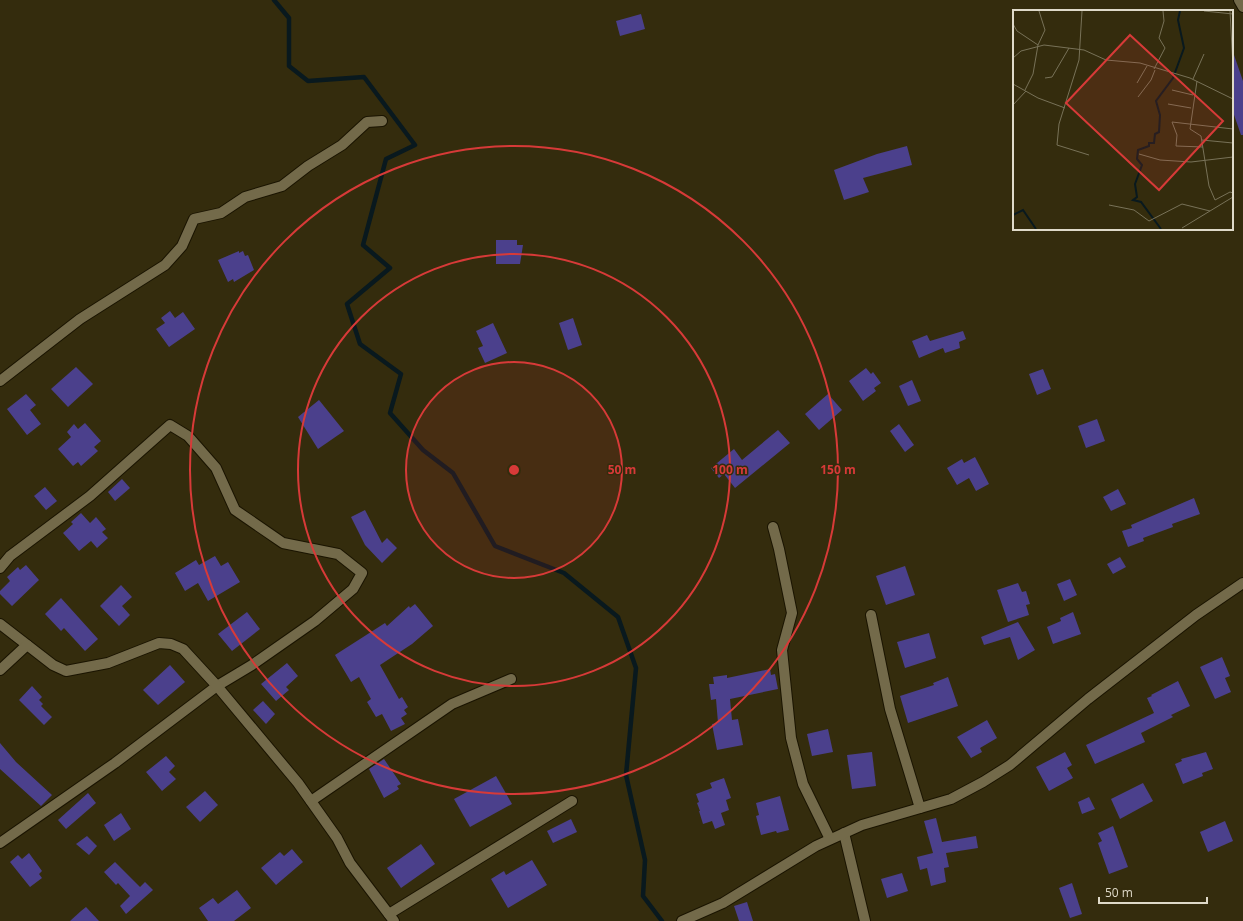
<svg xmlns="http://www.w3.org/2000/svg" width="1243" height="921" font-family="'Open Sans',sans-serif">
  <rect width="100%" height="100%" fill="#342c0d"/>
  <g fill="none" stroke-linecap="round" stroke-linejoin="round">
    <!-- stream -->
    <path stroke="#09191e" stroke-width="4.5" d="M274,0L289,18V66L308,81L364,77L415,145L386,159L363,245L390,268L347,304L360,344L401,374L390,413L423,450L453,473L495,546L564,573L618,617L636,668L626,775L645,860L643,896L662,921"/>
  </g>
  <!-- building -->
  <g fill="#4b408c">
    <path d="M641,14L645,29L620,36L616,21Z"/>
    <path d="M1232,55H1234L1243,81V135H1241L1232,109Z"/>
    <path d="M907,146L912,165L863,178L869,192L844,200L834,170L877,154Z"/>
    <path d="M496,240H517V245H523L520,264H496Z"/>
    <path d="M239,251V253L243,251L245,256L248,255L254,270L234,282L233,279L228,282L218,260Z"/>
    <path d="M170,311L175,318L183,312L195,329L169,347L156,329L165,323L161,318Z"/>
    <path d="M573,318L582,345L568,350L559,323Z"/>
    <path d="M493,323L507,353L485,363L478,348L483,346L476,331Z"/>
    <path d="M963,331L966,339L959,342L960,348L945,353L943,348L919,358L912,341L927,335L930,341Z"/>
    <path d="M76,367L93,384L68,407L51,389Z"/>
    <path d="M866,368L871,374L873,372L881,383L874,388L876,391L863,401L849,381Z"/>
    <path d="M1043,369L1051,389L1037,395L1029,374Z"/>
    <path d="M912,380L921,401L908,406L899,386Z"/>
    <path d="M26,394L36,405L30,410L41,424L27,435L7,409Z"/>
    <path d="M828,394L842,410L819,430L805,414Z"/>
    <path d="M319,400L344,431L318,449L298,417Z"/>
    <path d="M1097,419L1105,441L1086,448L1078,426Z"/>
    <path d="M85,423L101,441L94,447L98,451L81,466L78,462L73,466L58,449L71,437L67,432L74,424L78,429Z"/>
    <path d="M899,424L914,445L905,452L890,431Z"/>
    <path d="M778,430L790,443L735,488L724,474L719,478L711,468L734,449L742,460Z"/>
    <path d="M975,457L989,484L976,491L969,478L957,485L947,468L962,459L964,463Z"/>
    <path d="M122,479L130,488L115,501L108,492Z"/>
    <path d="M45,487L57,501L46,510L34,496Z"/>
    <path d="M1118,489L1126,504L1111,511L1103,497Z"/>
    <path d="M1194,498L1200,514L1172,524L1173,527L1143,538L1144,541L1128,547L1122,531L1132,528L1131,525Z"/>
    <path d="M365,510L382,543L387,538L397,548L382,563L365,545L351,517Z"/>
    <path d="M81,513L90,523L96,517L106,529L102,532L108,538L97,548L91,541L79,551L63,533L73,524L71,522Z"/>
    <path d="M215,556L221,566L228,562L240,582L208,601L198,583L185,591L175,573L196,560L199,565Z"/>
    <path d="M1120,557L1126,567L1113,574L1107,564Z"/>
    <path d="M26,565L39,580L12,606L0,594V591L10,581L7,577L18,567L20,570Z"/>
    <path d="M905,566L915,595L886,605L876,576Z"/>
    <path d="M1070,579L1077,595L1064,601L1057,584Z"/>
    <path d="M1018,583L1022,592L1026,591L1030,604L1026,605L1029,615L1008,622L997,590Z"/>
    <path d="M121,585L132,597L122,606L130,615L119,626L100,606Z"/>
    <path d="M61,598L98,639L85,651L64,628L61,631L45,614Z"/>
    <path d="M415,604L433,626L412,644L380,665L399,699L402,697L408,707L404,710L407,714L401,718L405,724L391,731L382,714L376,717L367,702L371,699L359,677L351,682L335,655L385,623L387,626L409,606L410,608Z"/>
    <path d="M247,612L260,629L232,651L218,634Z"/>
    <path d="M1073,612L1081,634L1053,644L1047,627L1061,621L1060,618Z"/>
    <path d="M1018,622L1035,650L1018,660L1010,637L984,645L981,637Z"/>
    <path d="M929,633L936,658L905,668L897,642Z"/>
    <path d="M1222,657L1230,676L1225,678L1231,692L1215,699L1200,667Z"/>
    <path d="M287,663L298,676L286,687L289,690L276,701L261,684Z"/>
    <path d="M170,665L185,682L158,705L143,690Z"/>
    <path d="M770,669L771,675L775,674L778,689L730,699L732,720L738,719L743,745L717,750L712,724L718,723L716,699L711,700L709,684H714L713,677L727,675V678Z"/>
    <path d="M948,677L958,706L908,723L900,696L934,685L933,683Z"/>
    <path d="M1178,681L1190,706L1171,715L1173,717L1141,733L1145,742L1095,764L1086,745L1154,713L1147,698L1152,696L1151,695Z"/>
    <path d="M32,686L42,697L39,700L43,704L41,706L52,717L44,725L19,700Z"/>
    <path d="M263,701L275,714L266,724L253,710Z"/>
    <path d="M987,720L997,738L980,748L982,752L971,758L957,737Z"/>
    <path d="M828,729L833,752L812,756L807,734Z"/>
    <path d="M0,743L16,762L52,795L41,806L0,769Z"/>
    <path d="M872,752L876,786L852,789L847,755Z"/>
    <path d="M1065,752L1072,765L1067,768L1073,778L1049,791L1036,767Z"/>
    <path d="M1206,752L1213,769L1202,773L1203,776L1183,784L1175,764L1182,761L1181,759Z"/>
    <path d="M166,756L175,766L169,772L176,779L162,791L146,772Z"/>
    <path d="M384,759L401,784L397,786L399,789L384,798L369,769Z"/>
    <path d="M496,776L512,804L470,827L454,799Z"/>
    <path d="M724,778L731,798L726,800L729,810L721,813L725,825L715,829L712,821L703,824L699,811H700L697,803L699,802L696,794L712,788L710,783Z"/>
    <path d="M1143,783L1153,801L1120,819L1111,799Z"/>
    <path d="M205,791L218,805L200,822L186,807Z"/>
    <path d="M88,793L96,803L66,829L58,820Z"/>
    <path d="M780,796L789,830L777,833L776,831L761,835L756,816L759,815L756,803Z"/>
    <path d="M1089,797L1095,809L1082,814L1078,802Z"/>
    <path d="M121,813L131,829L114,841L104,825Z"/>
    <path d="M936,818L942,842L976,836L978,848L946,853L949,867L944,868L946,882L931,886L927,868L920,870L917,857L933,853L924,821Z"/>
    <path d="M571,819L577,832L553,843L547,831Z"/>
    <path d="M1225,821L1233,841L1208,852L1200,832Z"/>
    <path d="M1113,826L1128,867L1109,874L1098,843L1102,841L1098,833Z"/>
    <path d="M87,836L97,846L89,855L76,844Z"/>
    <path d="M421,844L435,864L401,888L387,868Z"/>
    <path d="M292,849L303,862L276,885L261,868L280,852L284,856Z"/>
    <path d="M29,853L42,871L39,874L42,878L30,887L10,862L18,855L22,859Z"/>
    <path d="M532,860L547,885L508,908L491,879L504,871L506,875Z"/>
    <path d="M115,862L140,887L145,882L153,890L126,914L120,906L130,896L118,883L116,885L104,872Z"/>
    <path d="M902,873L908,891L887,898L881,879Z"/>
    <path d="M1072,883L1082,914L1070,918L1059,888Z"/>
    <path d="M237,890L251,908L234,921H208L199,908L213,898L218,904Z"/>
    <path d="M747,902L753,921H739L734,906Z"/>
    <path d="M86,907L99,921H70L81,911Z"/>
  </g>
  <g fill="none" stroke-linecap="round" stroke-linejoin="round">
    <defs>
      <g id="minor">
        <path d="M1239,0L1243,7"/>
        <path d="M0,381L80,319L165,265L182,246L194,219L221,213L245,197L282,186L308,166L342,145L367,122L382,121"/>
        <path d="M773,527L779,549L792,613L782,650L791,738L803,784L830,839"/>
        <path d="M0,568L10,556L90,496L170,425L188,436L216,468L235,510L283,543L338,554L362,573L353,589L315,621L252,665L217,686L115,763L0,843"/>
        <path d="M871,615L890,709L920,808"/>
        <path d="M0,624L53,665L66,671L108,663L159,643L171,644L183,649L217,686L298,783L337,838L350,863L394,921"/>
        <path d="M0,670L27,645"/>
        <path d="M311,801L452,704L511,679"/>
        <path d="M844,833L865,921"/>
        <path d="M389,914L572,801"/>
        <path d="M682,921L723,903L816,846L862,825L951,799L983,782L1010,765L1088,699L1196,615L1243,583"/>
      </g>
    </defs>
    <!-- minor casing -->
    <use href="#minor" stroke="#1a1401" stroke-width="12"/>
    <!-- minor -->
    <use href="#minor" stroke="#736a4a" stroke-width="10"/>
  </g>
  <!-- distance rings -->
  <circle cx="514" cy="470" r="108" fill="#d73a38" fill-opacity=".12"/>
  <g fill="none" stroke="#d73a38" stroke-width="2">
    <circle cx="514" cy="470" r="108"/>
    <circle cx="514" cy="470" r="216"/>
    <circle cx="514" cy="470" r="324"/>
  </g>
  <!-- overview -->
  <g transform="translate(1013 10)">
    <rect width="220" height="220" fill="#342c0d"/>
    <path fill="none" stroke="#09191e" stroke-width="2" d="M0,205L10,200L23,219M148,219L128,192L120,190L124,187L122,174L129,155L124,149L125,140L136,136V133H141L142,124L146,122L147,105L143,91L160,68L171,38L165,10L167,1"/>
    <path fill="none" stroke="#787258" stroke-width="1" d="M69,1L66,50L46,114L44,135L76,145M191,1L220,4M217,1L220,57M0,14L4,21L25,35M0,48L8,41L31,35L71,40L93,50L127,53L177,68L220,89M141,59L152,38L146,28L151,11L150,1M32,68L39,67L56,38M180,69L191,44M184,71L177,119L188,126L196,176L202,190L217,182L220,183M124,73L134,56M0,74L25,88L52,98M12,80L20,64L25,35L32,20L26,1M159,80L180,85M125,87L138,70L142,60M155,94L178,98M0,95L13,81M189,130L220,133M190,137L163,136L164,125L159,112L220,119M126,144L147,150L178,152L220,147M96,195L121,200L136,211L169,194L197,201M169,218L220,187"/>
    <path fill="#d73a38" fill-opacity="0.15" stroke="#d73a38" stroke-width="2" d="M117,25L210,111L146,180L53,93Z"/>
    <rect width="220" height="220" fill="none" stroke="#dfdac9" stroke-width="2"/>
  </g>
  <circle cx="514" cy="470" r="6" fill="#d73a38" stroke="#342c0d" stroke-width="2"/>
  <g font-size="12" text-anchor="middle" font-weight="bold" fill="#d73a38" stroke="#342c0d" stroke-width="3" stroke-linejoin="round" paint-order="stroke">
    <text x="622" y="474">50 m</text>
    <text x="730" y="474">100 m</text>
    <text x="838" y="474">150 m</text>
  </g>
  <!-- scale -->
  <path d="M1099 897v6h108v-6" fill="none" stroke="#dfdac9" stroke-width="2"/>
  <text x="1105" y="897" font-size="12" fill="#dfdac9" stroke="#342c0d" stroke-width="3" paint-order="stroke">50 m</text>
</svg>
